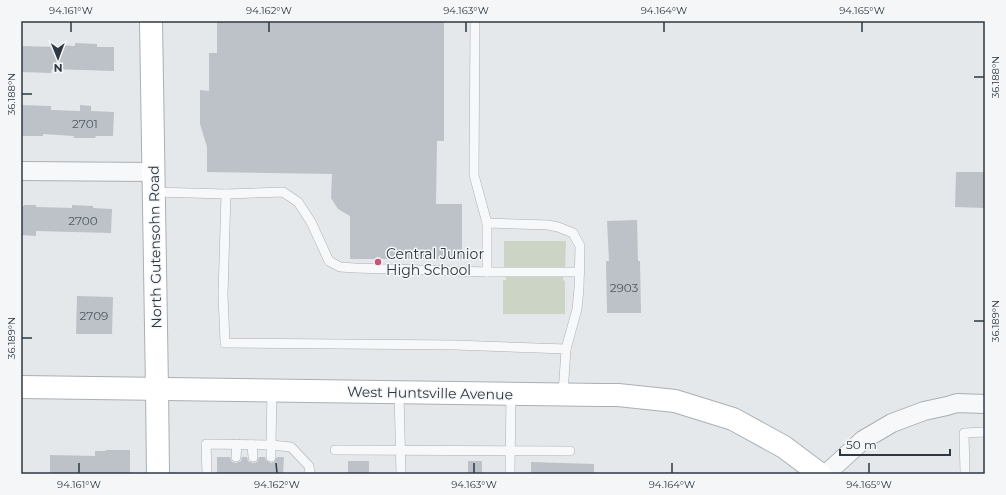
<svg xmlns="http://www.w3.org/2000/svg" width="1006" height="495" font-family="Montserrat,sans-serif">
  <rect width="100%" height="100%" fill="#e4e8eb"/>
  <!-- pitch -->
  <path fill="#ccd4c6" d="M504,241H566L565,274L563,275V280L565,281V314H503V280H506V274H504Z"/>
  <!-- building -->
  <g fill="#bcc2c7">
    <path d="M217,21H444V141H437L436,204H462V259H350V216L338,209L331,198L332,174L207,172V147L200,124V90L209,91V53H217Z"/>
    <path d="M75,43L97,44V47H114V71L52,69L51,73L21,72V46L58,47V45L75,46Z"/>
    <path d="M21,105L51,106V110L80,111V105L91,106V111L114,112L113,136H96L95,138H73L74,136L43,134V136H21Z"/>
    <path d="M956,172H985V208L955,207Z"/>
    <path d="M24,205H36V207L72,208V205L93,206V208L112,209L111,233L36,231V236L21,235V206H24Z"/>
    <path d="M637,220L638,261H640L641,313H607L606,261H609L607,221Z"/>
    <path d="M77,296L113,297L112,334H76Z"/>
    <path d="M106,450H130V474H50V455L95,456V451H106Z"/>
    <path d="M217,457H230L232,462L236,463L241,461L242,457H247L248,461L253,463L257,462L259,457H265L266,460L271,463L274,462L277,457H284L283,474H217Z"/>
    <rect x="348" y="461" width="21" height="13"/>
    <rect x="468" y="461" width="14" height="13"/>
    <path d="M531,462L594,464V474H531Z"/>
  </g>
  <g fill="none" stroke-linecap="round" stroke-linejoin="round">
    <defs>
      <g id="lane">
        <path d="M475,21L474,175L487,223"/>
        <path d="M154,192L226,194L283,192L298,202L311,222L329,261L340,267L355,268L487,272H580"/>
        <path d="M226,194L223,295L225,343L455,345L566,349L563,394"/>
        <path d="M487,272V223L548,225L558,227L573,233L580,246L579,288L577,309L566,349"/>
        <path d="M272,390L271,445L291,447L309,466L310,474"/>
        <path d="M399,392L401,474"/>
        <path d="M252,445L253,457"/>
        <path d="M335,450L570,451"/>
        <path d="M236,457L237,444"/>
        <path d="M207,474L206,444L271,445V457"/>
        <path d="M510,474L511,394"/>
        <path d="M965,474L964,433L985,432"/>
      </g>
      <g id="street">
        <path d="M21,171L154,172"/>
        <path d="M826,474L863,440L892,423L924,411L947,406L957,403L985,404"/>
      </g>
      <g id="secondary">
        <path d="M151,21L157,389L158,474"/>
        <path d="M21,387L601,395H618L675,401L733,419L784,447L820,474"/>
      </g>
    </defs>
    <!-- lane casing -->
    <use href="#lane" stroke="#a9b0b5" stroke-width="10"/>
    <!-- street casing -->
    <use href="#street" stroke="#a9b0b5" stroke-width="20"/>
    <!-- secondary casing -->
    <use href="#secondary" stroke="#a9b0b5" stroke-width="24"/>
    <!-- lane -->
    <use href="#lane" stroke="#f7f8f9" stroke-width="9"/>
    <!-- street -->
    <use href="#street" stroke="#f7f8f9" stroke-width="18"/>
    <!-- secondary -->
    <use href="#secondary" stroke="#fff" stroke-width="22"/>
  </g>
  <!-- ticks -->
  <path fill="none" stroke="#2d3842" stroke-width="1.5" d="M71,22V32M269,22V32M466,22V32M664,22V32M862,22V32M974,77H984M22,94H32M974,321H984M22,338H32M79,463V473M276,463L277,473M474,463V473M672,463V473M869,463V473"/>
  <!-- markers -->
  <circle fill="#c55477" stroke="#f4f6f8" stroke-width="1.5" cx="378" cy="262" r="4"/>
  <g text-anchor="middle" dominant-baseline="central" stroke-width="3" stroke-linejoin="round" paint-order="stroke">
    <!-- number labels -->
    <g font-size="12" fill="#515a63">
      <text x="85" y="123">2701</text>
      <text x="83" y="220">2700</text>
      <text x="624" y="287">2903</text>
      <text x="94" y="315">2709</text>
    </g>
    <!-- street labels -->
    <g font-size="14" fill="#2d3842" stroke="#f4f6f8">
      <text transform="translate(155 247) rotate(-91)">North Gutensohn Road</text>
      <text transform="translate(430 393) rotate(1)">West Huntsville Avenue</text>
    </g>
    <!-- poi labels -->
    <g font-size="14" fill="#2d3842" stroke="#f4f6f8" text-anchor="start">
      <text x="386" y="254">Central Junior<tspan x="386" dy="16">High School</tspan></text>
    </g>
  </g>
  <!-- border -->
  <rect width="1006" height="495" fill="none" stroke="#f4f6f8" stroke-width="44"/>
  <!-- north arrow -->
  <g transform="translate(58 58) rotate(179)" stroke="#f4f6f8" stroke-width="3" paint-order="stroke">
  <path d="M0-3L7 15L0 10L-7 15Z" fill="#2d3842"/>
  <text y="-6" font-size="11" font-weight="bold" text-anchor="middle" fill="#2d3842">N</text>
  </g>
  <!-- scale -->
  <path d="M840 449v6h110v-6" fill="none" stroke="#2d3842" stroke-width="2"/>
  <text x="846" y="449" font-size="12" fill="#2d3842" stroke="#f4f6f8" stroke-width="3" paint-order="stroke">50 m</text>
  <rect x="22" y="22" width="962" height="451" fill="none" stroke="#2d3842" stroke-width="1.5"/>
  <g font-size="10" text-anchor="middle" fill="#2d3842">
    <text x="71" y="14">94.161°W</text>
    <text x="269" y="14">94.162°W</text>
    <text x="466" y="14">94.163°W</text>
    <text x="664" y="14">94.164°W</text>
    <text x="862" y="14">94.165°W</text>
    <text transform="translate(995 77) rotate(-90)" y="4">36.188°N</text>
    <text transform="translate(11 94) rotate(-90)" y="4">36.188°N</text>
    <text transform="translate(995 321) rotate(-90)" y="4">36.189°N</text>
    <text transform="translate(11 338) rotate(-90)" y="4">36.189°N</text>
    <text x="79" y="488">94.161°W</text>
    <text x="277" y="488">94.162°W</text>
    <text x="474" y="488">94.163°W</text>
    <text x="672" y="488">94.164°W</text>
    <text x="869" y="488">94.165°W</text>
  </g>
</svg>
